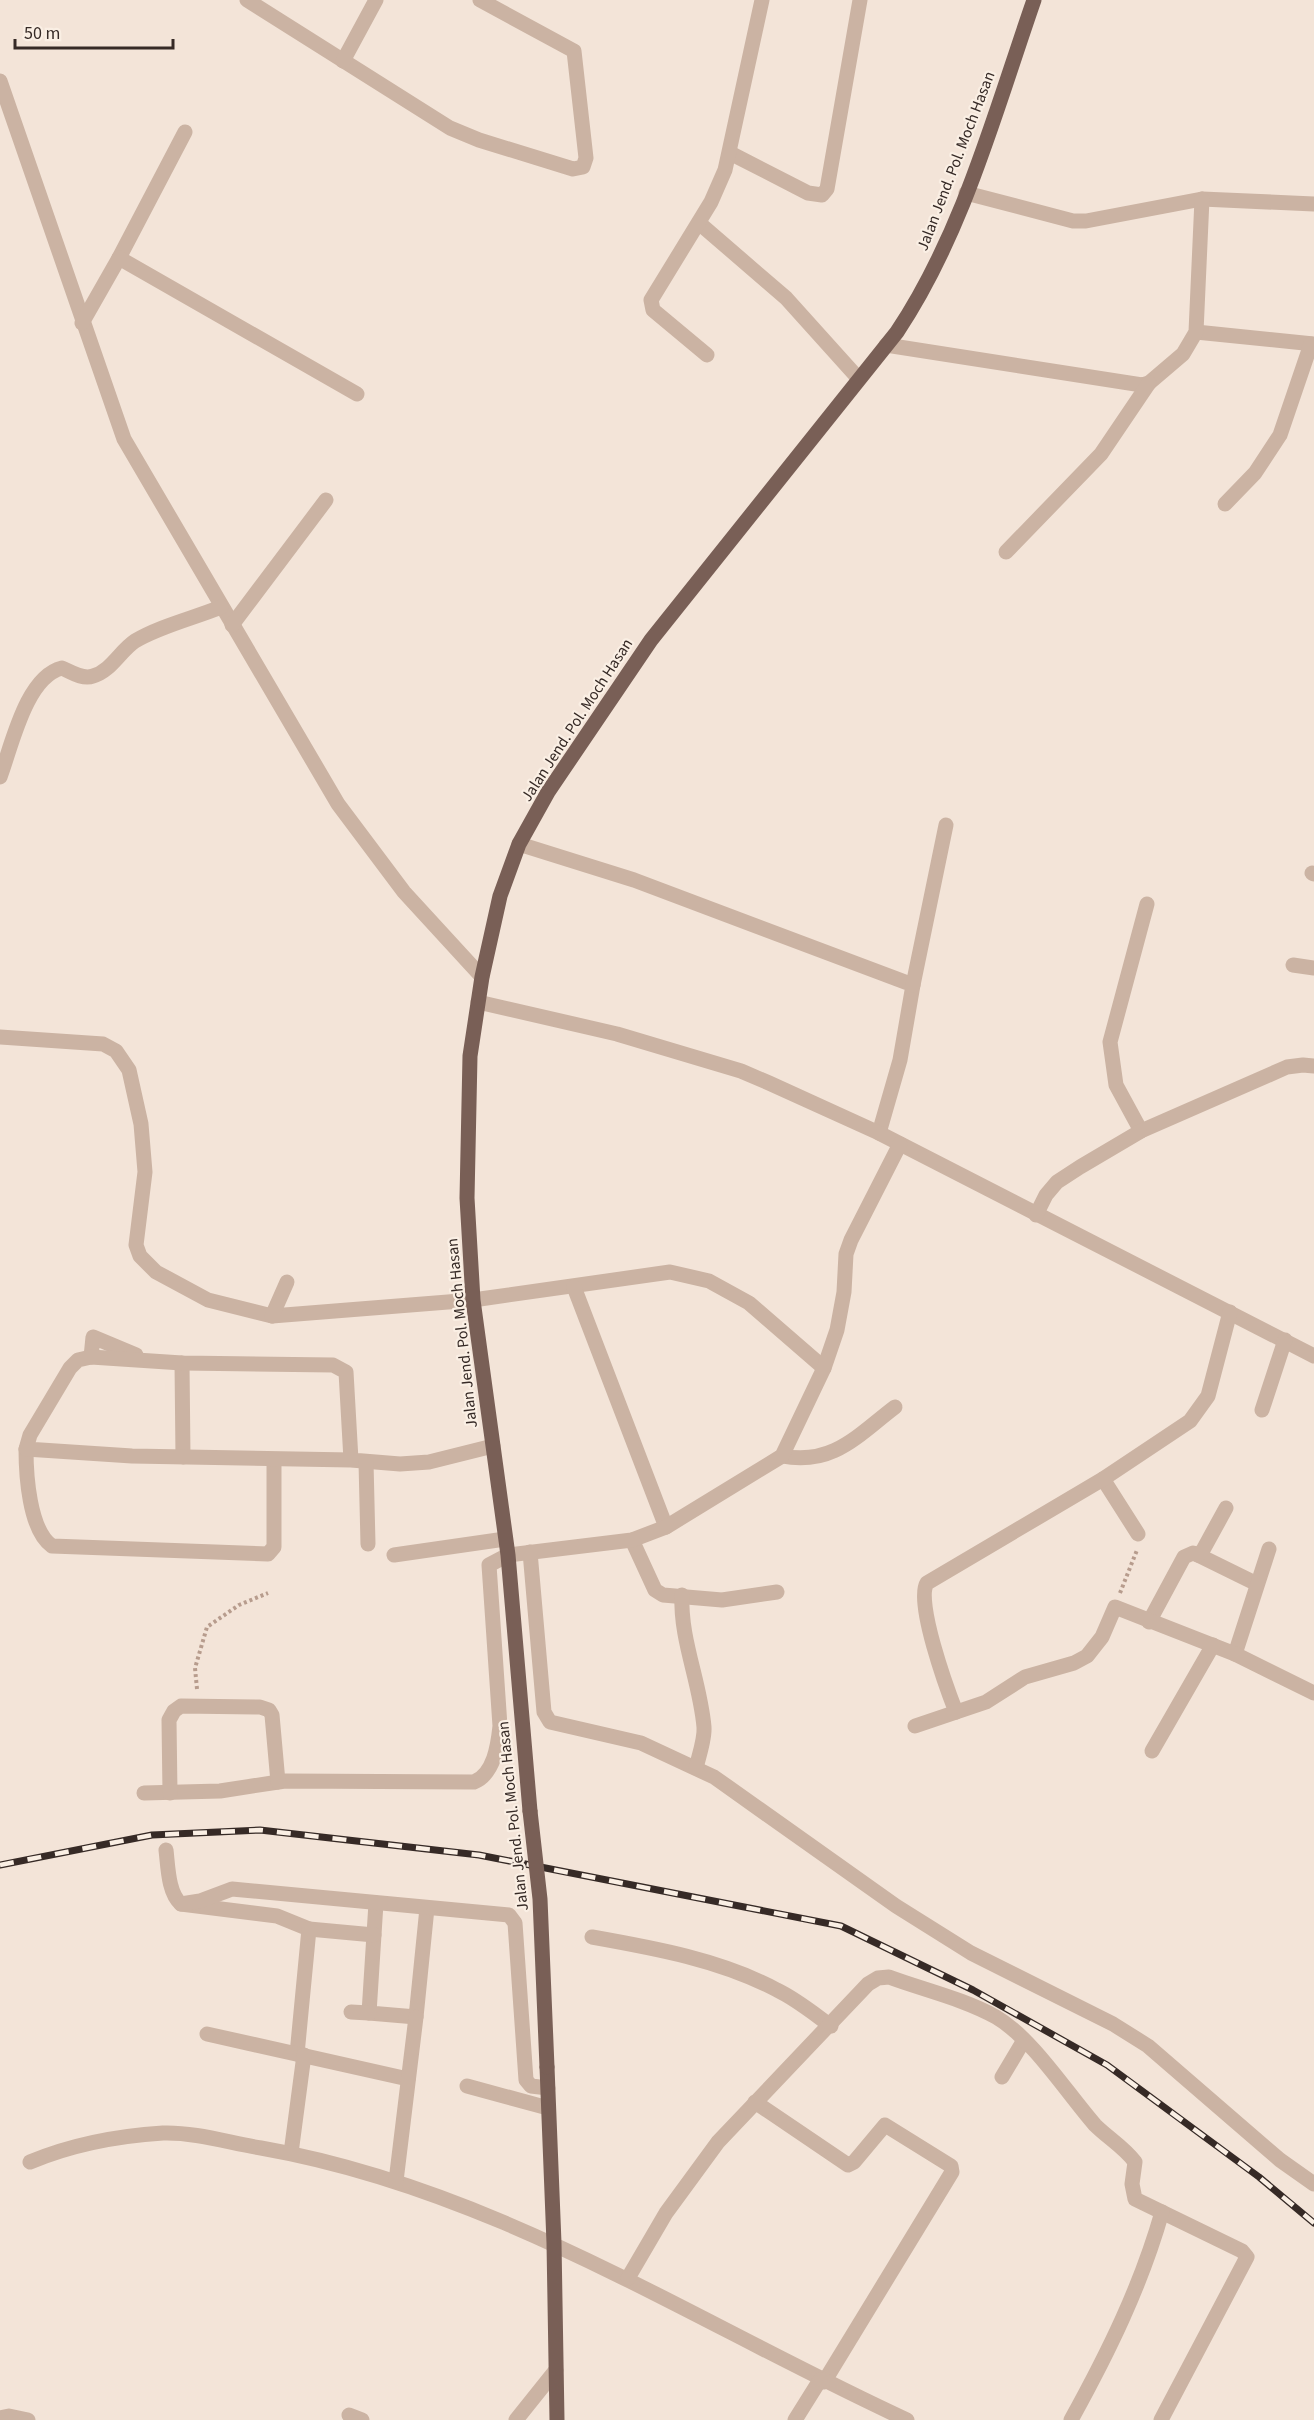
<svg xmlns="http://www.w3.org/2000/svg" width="1314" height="2420" font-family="'Source Sans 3',sans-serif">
  <rect width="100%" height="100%" fill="#f3e4d8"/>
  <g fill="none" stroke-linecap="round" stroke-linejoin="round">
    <!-- path -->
    <g stroke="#b79c8d" stroke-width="4" stroke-dasharray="3 3" stroke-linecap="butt">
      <path d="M1120,1593L1137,1550"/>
      <path d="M197,1689L195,1668L207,1627L239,1605L268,1593"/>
    </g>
    <!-- minor -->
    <g stroke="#cbb3a3" stroke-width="15">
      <path d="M247,0L450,128L479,140L573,169L583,167L586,158L574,51L480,0"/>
      <path d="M343,61L376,0"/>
      <path d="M0,81L124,439L338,804L404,892L482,977"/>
      <path d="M730,153L808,193L822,195L827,189L860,0"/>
      <path d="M966,193L1073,221H1086L1202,199L1314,204"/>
      <path d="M699,223L786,298L858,378"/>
      <path d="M119,258L185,132"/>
      <path d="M82,323L119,258L357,394"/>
      <path d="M1196,332L1314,344"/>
      <path d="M886,345L1142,385L1149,383L1183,354L1196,332L1202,199"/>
      <path d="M707,355L653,310L651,300L711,202L725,170L762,0"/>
      <path d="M1225,504L1255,473L1280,435L1311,344"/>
      <path d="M1006,552L1101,454L1149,383"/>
      <path d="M232,625L326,500"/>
      <path d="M0,777C12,745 26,677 62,668C71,672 83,680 93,676C111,671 120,651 135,641C160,626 194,618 221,607"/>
      <path d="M519,844L634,880L913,985L900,1060L879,1133"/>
      <path d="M1312,873L1314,874"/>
      <path d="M1293,965L1314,968"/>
      <path d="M913,985L946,825"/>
      <path d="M478,1002L617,1034L741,1071L769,1083L879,1133L1314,1356"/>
      <path d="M0,1037L103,1044L116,1051L129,1070L141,1124L145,1172L136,1245L140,1256L156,1272L208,1300L272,1316L473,1300L670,1272L709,1281L749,1303L824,1368"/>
      <path d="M1141,1131L1116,1085L1110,1042L1147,904"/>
      <path d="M1036,1215L1046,1195L1057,1182L1080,1167L1141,1131L1287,1067L1303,1065L1314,1066"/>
      <path d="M574,1287L666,1527"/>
      <path d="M272,1316L287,1282"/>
      <path d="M91,1357L93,1337L136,1355"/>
      <path d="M182,1363L183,1457"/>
      <path d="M1262,1410L1285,1340"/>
      <path d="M26,1449C26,1474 29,1530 52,1546L268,1554L274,1547V1460"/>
      <path d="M782,1456C833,1466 858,1435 895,1407"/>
      <path d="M351,1460L346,1372L333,1365L182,1363L91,1357L78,1360L70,1368L30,1435L26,1449L132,1456L351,1460L400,1464L429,1462L493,1446"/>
      <path d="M366,1462L368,1544"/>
      <path d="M1103,1479L1138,1534"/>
      <path d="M632,1540L655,1590L663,1595L722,1600L777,1592"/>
      <path d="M530,1552L544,1712L550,1722L641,1743L714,1777L896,1906L971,1953L1113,2024L1148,2046L1280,2160L1314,2184"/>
      <path d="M394,1555L505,1539"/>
      <path d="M1198,1555L1257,1584"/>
      <path d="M682,1595C680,1640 700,1681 704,1727C705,1739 699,1755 696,1768"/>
      <path d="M1149,1622L1184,1557L1193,1553L1198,1555L1203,1550L1226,1508"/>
      <path d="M1235,1654L1269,1549"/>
      <path d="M956,1712C947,1689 915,1601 927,1583L1103,1479L1190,1421L1208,1396L1230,1312"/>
      <path d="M915,1726L986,1702L1025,1677L1074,1663L1087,1656L1102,1637L1115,1607L1235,1654L1314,1693"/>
      <path d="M1152,1751L1213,1645"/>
      <path d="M144,1793L220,1791L285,1781L474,1782C494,1774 498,1745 500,1726L489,1565L508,1555L632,1540L666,1527L782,1456L824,1368L837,1330L844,1292L846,1254L851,1240L900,1144"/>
      <path d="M170,1793L169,1720L174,1711L181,1706L260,1707L269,1710L272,1715L278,1782"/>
      <path d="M166,1850C168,1866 168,1893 181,1904L277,1916L309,1929L297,2054"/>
      <path d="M376,1903L369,2013L416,2017L427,1908"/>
      <path d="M181,1904L200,1901L232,1889L509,1915L515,1923L526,2080L531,2086L548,2088"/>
      <path d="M309,1929L374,1935"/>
      <path d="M592,1937C654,1948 721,1960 777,1990C796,1999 813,2013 831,2026"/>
      <path d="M351,2012L369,2013"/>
      <path d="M207,2034L408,2079"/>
      <path d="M1002,2077L1024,2040"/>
      <path d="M467,2086L548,2108"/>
      <path d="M755,2102L848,2165L854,2162L885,2125L951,2166L952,2172L824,2382"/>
      <path d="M291,2153L304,2055"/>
      <path d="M30,2162C73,2144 116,2136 163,2133C195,2132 230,2143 261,2148C496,2189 694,2322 907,2420"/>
      <path d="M396,2181L416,2017"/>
      <path d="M628,2278L666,2213L718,2142L868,1984L878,1978L889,1977C924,1990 964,1999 996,2017C1032,2038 1067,2093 1095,2125C1108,2138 1124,2147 1135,2162L1132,2184L1135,2199L1242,2251L1247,2257L1161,2420"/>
      <path d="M349,2415L362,2420"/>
      <path d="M0,2418L9,2416L28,2420"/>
      <path d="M516,2420L556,2370"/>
      <path d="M795,2420L820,2380"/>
      <path d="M1071,2420C1108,2353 1141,2286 1162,2212"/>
    </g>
    <!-- major -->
    <g stroke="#795f56" stroke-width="15">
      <path d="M530,1811L508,1555L473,1300L467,1198L470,1056L482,977L500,896L519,844L548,792L651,640L897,332C963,233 995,112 1034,0"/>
      <path d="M547,2067L554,2243L557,2420"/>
    </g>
    <defs>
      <path id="rail" d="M0,1865L152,1835L260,1830L479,1855L841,1926L973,1990L1107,2065L1259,2177L1314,2223"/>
    </defs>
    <!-- rail casing -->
    <use href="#rail" stroke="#362a26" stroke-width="7"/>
    <!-- rail -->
    <use href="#rail" stroke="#faefe4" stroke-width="4.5" stroke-dasharray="14" stroke-linecap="butt"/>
    <!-- major-bridge -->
    <path stroke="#795f56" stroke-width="15" d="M530,1811L540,1899L547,2067"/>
  </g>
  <g text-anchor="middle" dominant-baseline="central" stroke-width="4.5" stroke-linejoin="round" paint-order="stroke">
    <!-- street labels -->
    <g font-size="16" fill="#362a26" stroke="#faefe4">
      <text transform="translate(956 161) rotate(-69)">Jalan Jend. Pol. Moch Hasan</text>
      <text transform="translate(577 720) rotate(-57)">Jalan Jend. Pol. Moch Hasan</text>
      <text transform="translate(462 1333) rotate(-96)">Jalan Jend. Pol. Moch Hasan</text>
      <text transform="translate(513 1816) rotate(-96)">Jalan Jend. Pol. Moch Hasan</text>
    </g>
  </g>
  <!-- scale -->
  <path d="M15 39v9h158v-9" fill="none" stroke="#362a26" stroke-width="3"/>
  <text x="24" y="39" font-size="18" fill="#362a26" stroke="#faefe4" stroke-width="4.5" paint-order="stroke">50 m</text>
</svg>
